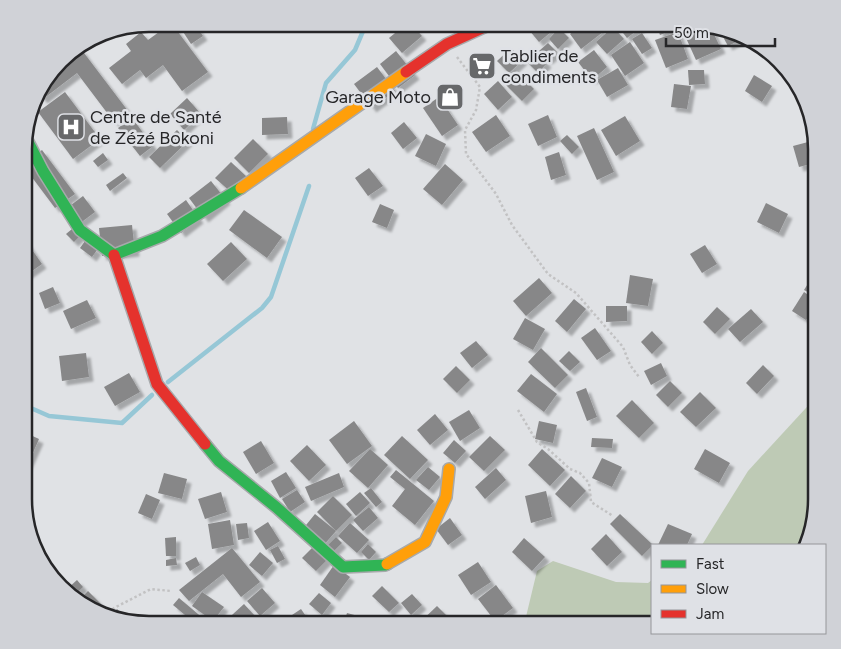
<svg xmlns="http://www.w3.org/2000/svg" width="841" height="649" font-family="Figtree,sans-serif">
  <defs>
    <filter id="shadow"><feDropShadow dx="4.5" dy="4.5" stdDeviation="1" flood-color="#0004"/></filter>
  </defs>
  <rect width="100%" height="100%" fill="#e0e2e5"/>
  <!-- green -->
  <g fill="#becab5">
    <path d="M817,396V508L808,545H702L748,471Z"/>
    <path d="M553,561L616,582L648,583L652,580V625H524L537,571Z"/>
  </g>
  <g fill="none" stroke-linecap="round" stroke-linejoin="round">
    <!-- stream -->
    <g stroke="#96c7d6" stroke-width="4.5">
      <path d="M313,129L326,83L355,50L366,24"/>
      <path d="M168,382L262,308L271,297L309,186"/>
      <path d="M24,405L49,416L122,423L152,395"/>
    </g>
  </g>
  <!-- building -->
  <g fill="#878788" filter="url(#shadow)">
    <path d="M170,24H172L208,72L182,91L163,65L146,78L140,70L122,84L109,68L131,51L126,44L141,32L148,40Z"/>
    <path d="M178,24H195L203,36L191,44Z"/>
    <path d="M406,24H411L422,36L402,53L389,38Z"/>
    <path d="M450,24H476L460,38Z"/>
    <path d="M536,24H554L557,27L539,42L529,30Z"/>
    <path d="M583,24H597L603,32L581,49L570,34Z"/>
    <path d="M616,24H645L627,38Z"/>
    <path d="M656,24H687L660,35Z"/>
    <path d="M710,26L721,49L696,60L686,38Z"/>
    <path d="M613,27L624,39L607,54L596,42Z"/>
    <path d="M559,28L569,38L558,49L549,39Z"/>
    <path d="M729,31L739,33L744,38L728,46L722,35Z"/>
    <path d="M678,32L688,59L666,68L655,40Z"/>
    <path d="M642,33L652,48L642,54L632,39Z"/>
    <path d="M630,42L644,63L625,76L611,55Z"/>
    <path d="M548,43L557,52L548,60L539,51Z"/>
    <path d="M511,48L523,60L509,73L497,61Z"/>
    <path d="M81,49L128,111L114,122L77,73L43,99L38,93L40,87L56,68Z"/>
    <path d="M594,50L607,67L592,80L578,62Z"/>
    <path d="M396,51L415,75L398,88L380,64Z"/>
    <path d="M534,51L547,63L538,73L525,60Z"/>
    <path d="M377,67L395,91L372,108L354,84Z"/>
    <path d="M618,68L628,85L607,97L597,80Z"/>
    <path d="M515,70L534,89L522,101L503,82Z"/>
    <path d="M688,70H704L705,84L689,85Z"/>
    <path d="M754,75L772,86L762,102L745,91Z"/>
    <path d="M498,81L512,97L498,110L484,94Z"/>
    <path d="M674,84L691,86L687,109L671,107Z"/>
    <path d="M65,92L100,139L73,159L38,112Z"/>
    <path d="M439,97L458,125L442,136L423,108Z"/>
    <path d="M187,98L201,114L184,130L170,114Z"/>
    <path d="M496,115L510,136L486,152L472,132Z"/>
    <path d="M548,115L557,137L538,146L528,124Z"/>
    <path d="M625,116L640,141L616,156L601,130Z"/>
    <path d="M287,117L288,134L262,135V118Z"/>
    <path d="M132,118L153,146L140,156L118,128Z"/>
    <path d="M404,122L417,138L403,149L391,133Z"/>
    <path d="M594,128L614,172L597,180L577,136Z"/>
    <path d="M177,130L188,141L160,168L149,157Z"/>
    <path d="M426,134L446,144L436,166L415,156Z"/>
    <path d="M567,135L579,147L572,154L560,141Z"/>
    <path d="M253,139L268,154L249,173L234,158Z"/>
    <path d="M808,142L814,163L799,167L793,146Z"/>
    <path d="M42,150L75,194L55,208L25,168V163Z"/>
    <path d="M559,152L566,175L551,180L545,157Z"/>
    <path d="M103,153L108,160L98,167L93,161Z"/>
    <path d="M231,162L247,177L232,193L215,178Z"/>
    <path d="M445,164L463,180L442,205L423,189Z"/>
    <path d="M369,168L383,186L368,196L355,178Z"/>
    <path d="M123,173L127,178L110,191L106,185Z"/>
    <path d="M211,181L226,200L204,218L189,198Z"/>
    <path d="M83,196L95,212L75,227L63,211Z"/>
    <path d="M186,200L199,219L181,233L167,214Z"/>
    <path d="M766,203L788,214L779,233L757,222Z"/>
    <path d="M380,204L394,210L387,228L372,222Z"/>
    <path d="M244,210L282,237L267,258L229,230Z"/>
    <path d="M132,225L135,252L102,256L99,228Z"/>
    <path d="M72,229L80,236L74,242L66,234Z"/>
    <path d="M26,241L42,264L25,276V242Z"/>
    <path d="M85,241L97,250L92,257L80,248Z"/>
    <path d="M231,242L247,259L223,281L207,264Z"/>
    <path d="M705,245L717,264L702,273L690,254Z"/>
    <path d="M817,269V297L804,290Z"/>
    <path d="M630,275L653,279L648,306L626,303Z"/>
    <path d="M539,278L552,293L526,316L513,301Z"/>
    <path d="M53,287L60,303L45,309L39,293Z"/>
    <path d="M804,292L817,301V303L806,320L792,311Z"/>
    <path d="M574,299L586,309L567,332L555,321Z"/>
    <path d="M87,300L96,318L71,329L63,311Z"/>
    <path d="M606,306H627V321L606,322Z"/>
    <path d="M717,307L730,319L715,334L703,322Z"/>
    <path d="M751,309L763,322L740,342L728,329Z"/>
    <path d="M525,318L545,329L533,350L513,339Z"/>
    <path d="M595,328L611,351L597,360L581,338Z"/>
    <path d="M652,331L663,343L652,354L641,342Z"/>
    <path d="M476,341L488,355L472,368L460,353Z"/>
    <path d="M541,348L568,375L555,388L528,362Z"/>
    <path d="M569,351L580,362L570,371L559,361Z"/>
    <path d="M86,353L89,377L62,381L59,356Z"/>
    <path d="M661,363L667,376L651,385L644,371Z"/>
    <path d="M763,365L774,376L757,394L746,383Z"/>
    <path d="M456,366L470,380L457,393L443,379Z"/>
    <path d="M129,373L140,392L115,406L104,387Z"/>
    <path d="M531,374L557,394L544,412L517,391Z"/>
    <path d="M670,381L682,393L668,407L656,395Z"/>
    <path d="M586,388L597,417L587,421L576,392Z"/>
    <path d="M700,392L716,408L696,427L680,412Z"/>
    <path d="M632,400L654,423L639,438L616,416Z"/>
    <path d="M469,410L480,428L460,441L449,422Z"/>
    <path d="M435,414L448,430L430,445L417,430Z"/>
    <path d="M354,421L372,446L347,464L329,440Z"/>
    <path d="M539,421L557,425L553,443L535,439Z"/>
    <path d="M24,432L39,439L24,473Z"/>
    <path d="M402,436L428,460L410,479L384,455Z"/>
    <path d="M490,436L505,450L484,471L469,457Z"/>
    <path d="M592,438L613,439L612,448L591,447Z"/>
    <path d="M454,440L466,451L455,463L443,453Z"/>
    <path d="M261,441L274,463L256,474L243,452Z"/>
    <path d="M307,445L326,465L309,481L290,461Z"/>
    <path d="M370,449L388,465L368,488L349,471Z"/>
    <path d="M542,449L565,470L550,486L528,465Z"/>
    <path d="M705,449L730,463L719,483L694,469Z"/>
    <path d="M602,458L622,467L612,487L592,478Z"/>
    <path d="M428,467L440,477L429,490L416,480Z"/>
    <path d="M496,468L506,480L485,499L475,487Z"/>
    <path d="M396,470L434,501L415,525L392,506L405,489L390,477Z"/>
    <path d="M286,472L296,488L280,498L271,481Z"/>
    <path d="M164,473L187,479L182,499L158,493Z"/>
    <path d="M339,473L344,487L311,501L305,487Z"/>
    <path d="M571,476L586,491L570,508L555,494Z"/>
    <path d="M371,488L382,502L376,507L364,493Z"/>
    <path d="M297,490L305,502L290,512L282,499Z"/>
    <path d="M546,491L552,517L531,523L525,496Z"/>
    <path d="M221,492L227,512L205,519L198,499Z"/>
    <path d="M360,492L370,503L356,516L346,504Z"/>
    <path d="M146,494L160,500L152,519L138,513Z"/>
    <path d="M333,496L352,515L336,531L317,512Z"/>
    <path d="M369,507L378,518L363,531L353,520Z"/>
    <path d="M315,514L336,531L322,547L302,530Z"/>
    <path d="M620,514L653,545L642,556L610,524Z"/>
    <path d="M450,518L462,535L448,545L436,529Z"/>
    <path d="M230,520L234,545L212,549L208,524Z"/>
    <path d="M268,522L280,541L266,550L254,531Z"/>
    <path d="M247,523L249,538L238,540L236,524Z"/>
    <path d="M350,523L369,540L357,553L338,536Z"/>
    <path d="M668,524L692,534L687,545H658Z"/>
    <path d="M606,534L622,552L607,566L591,549Z"/>
    <path d="M176,537V556H166L165,538Z"/>
    <path d="M336,537L342,543L332,553L326,547Z"/>
    <path d="M524,538L545,557L532,571L512,552Z"/>
    <path d="M368,544L376,552L369,560L361,552Z"/>
    <path d="M278,546L285,559L277,563L270,550Z"/>
    <path d="M314,546L327,560L316,571L302,558Z"/>
    <path d="M232,548L260,582L241,597L223,574L189,601L179,590Z"/>
    <path d="M260,552L273,563L262,576L249,565Z"/>
    <path d="M196,557L200,565L190,571L185,563Z"/>
    <path d="M176,558L177,565L166,566V560Z"/>
    <path d="M478,562L491,582L471,595L458,575Z"/>
    <path d="M334,565L350,577L335,597L320,585Z"/>
    <path d="M77,580L83,587L74,596L67,589Z"/>
    <path d="M496,585L513,608L495,621L478,599Z"/>
    <path d="M382,586L399,603L389,612L372,596Z"/>
    <path d="M262,588L275,603L260,616L247,601Z"/>
    <path d="M88,591L101,604L94,611L78,601Z"/>
    <path d="M202,592L224,607L213,621L192,606Z"/>
    <path d="M319,593L331,603L322,615L309,604Z"/>
    <path d="M412,594L422,605L411,615L401,603Z"/>
    <path d="M179,598L211,625H197L173,605Z"/>
    <path d="M244,604L255,616L246,625H221Z"/>
    <path d="M437,606L453,622L449,625H417Z"/>
    <path d="M117,609L132,623L109,617Z"/>
    <path d="M301,609L312,625H286L283,621Z"/>
    <path d="M347,613L362,617L360,625H343Z"/>
  </g>
  <g fill="none" stroke-linecap="round" stroke-linejoin="round">
    <defs>
      <g id="fast">
        <path d="M25,136L43,171L80,230L114,255L162,236L241,188"/>
        <path d="M205,444L219,461L276,507L343,567L385,565L387,564"/>
      </g>
      <g id="slow">
        <path d="M241,188L406,72"/>
        <path d="M387,564L425,542L446,497L449,469"/>
      </g>
      <g id="jam">
        <path d="M406,72L447,44L491,24"/>
        <path d="M114,255L157,384L205,444"/>
      </g>
    </defs>
    <!-- fast casing -->
    <use href="#fast" stroke="#a7a9ab" stroke-width="14"/>
    <!-- slow casing -->
    <use href="#slow" stroke="#a7a9ab" stroke-width="14"/>
    <!-- jam casing -->
    <use href="#jam" stroke="#a7a9ab" stroke-width="14"/>
    <!-- path -->
    <g stroke="#c2c2c3" stroke-width="2.5" stroke-dasharray="2.5 2.5" stroke-linecap="butt">
      <path d="M457,57L480,87L476,110L465,130L466,154L496,194L512,225L548,274L576,293L623,347L630,365L639,377"/>
      <path d="M518,410L537,442L548,449L570,469L580,473L589,483L591,502L613,516"/>
      <path d="M106,617L114,608L151,589L171,591"/>
    </g>
    <!-- fast -->
    <use href="#fast" stroke="#30b455" stroke-width="11"/>
    <!-- slow -->
    <use href="#slow" stroke="#ff9f0a" stroke-width="11"/>
    <!-- jam -->
    <use href="#jam" stroke="#e5322d" stroke-width="11"/>
  </g>
  <!-- icons -->
  <defs>
    <symbol id="supermarket-square" viewBox="-11 -11 22 22"><rect x="-9" y="-9" width="18" height="18" rx="4" fill="#67686a" stroke="#dfe1e6"/><path d="M-6-5.5h2.5l.6 2H6L4.5 2H-2.5L-4.4-4H-6ZM-1.5 3.2a1.3 1.3 0 1 0 .1 0ZM3 3.2a1.3 1.3 0 1 0 .1 0Z" fill="#fff"/></symbol>
    <symbol id="shop-square" viewBox="-11 -11 22 22"><rect x="-9" y="-9" width="18" height="18" rx="4" fill="#67686a" stroke="#dfe1e6"/><path d="M-5-2.5h2.3a2.7 3.5 0 0 1 5.4 0H5L5.5 6h-11ZM-1.5-2.5h3a1.5 2.3 0 0 0-3 0Z" fill="#fff"/></symbol>
    <symbol id="hospital-square" viewBox="-11 -11 22 22"><rect x="-9" y="-9" width="18" height="18" rx="4" fill="#67686a" stroke="#dfe1e6"/><path d="M-5-5h3v3.5h4V-5h3V5h-3V1.5h-4V5h-3Z" fill="#fff"/></symbol>
  </defs>
  <g fill-rule="evenodd">
    <use href="#supermarket-square" x="466" y="50" width="32" height="32"/>
    <use href="#shop-square" x="434" y="81" width="32" height="32"/>
    <use href="#hospital-square" x="55" y="111" width="32" height="32"/>
  </g>
  <g text-anchor="middle" dominant-baseline="central" stroke-width="5" stroke-linejoin="round" paint-order="stroke">
    <!-- poi labels -->
    <g font-size="18" fill="#262628" stroke="#dfe1e6" text-anchor="start">
      <text x="501" y="56">Tablier de<tspan x="501" dy="21">condiments</tspan></text>
      <text x="431" y="97" text-anchor="end">Garage Moto</text>
      <text x="90" y="117">Centre de Santé<tspan x="90" dy="21">de Zézé Bokoni</tspan></text>
    </g>
  </g>
  <!-- crop -->
  <path d="M0 0H841V649H0ZM149 32H691A117 117 0 0 1 808 149V499A117 117 0 0 1 691 616H149A117 117 0 0 1 32 499V149A117 117 0 0 1 149 32Z" fill="#d0d2d7" fill-rule="evenodd"/>
  <path fill="none" stroke="#262628" stroke-width="2.5" d="M149 32H691A117 117 0 0 1 808 149V499A117 117 0 0 1 691 616H149A117 117 0 0 1 32 499V149A117 117 0 0 1 149 32Z"/>
  <!-- legend -->
  <rect x="651" y="544" width="175" height="90" fill="#dfe1e6" stroke="#95969a"/>
  <rect x="661" y="560" width="25" height="8" fill="#30b455" stroke="#95969a"/>
  <text x="696" y="569" font-size="15" fill="#262628">Fast</text>
  <rect x="661" y="585" width="25" height="8" fill="#ff9f0a" stroke="#95969a"/>
  <text x="696" y="594" font-size="15" fill="#262628">Slow</text>
  <rect x="661" y="610" width="25" height="8" fill="#e5322d" stroke="#95969a"/>
  <text x="696" y="619" font-size="15" fill="#262628">Jam</text>
  <!-- scale -->
  <path d="M666 38v8h109v-8" fill="none" stroke="#262628" stroke-width="2.5"/>
  <text x="674" y="38" font-size="15" fill="#262628" stroke="#dfe1e6" stroke-width="4" paint-order="stroke">50 m</text>
</svg>
